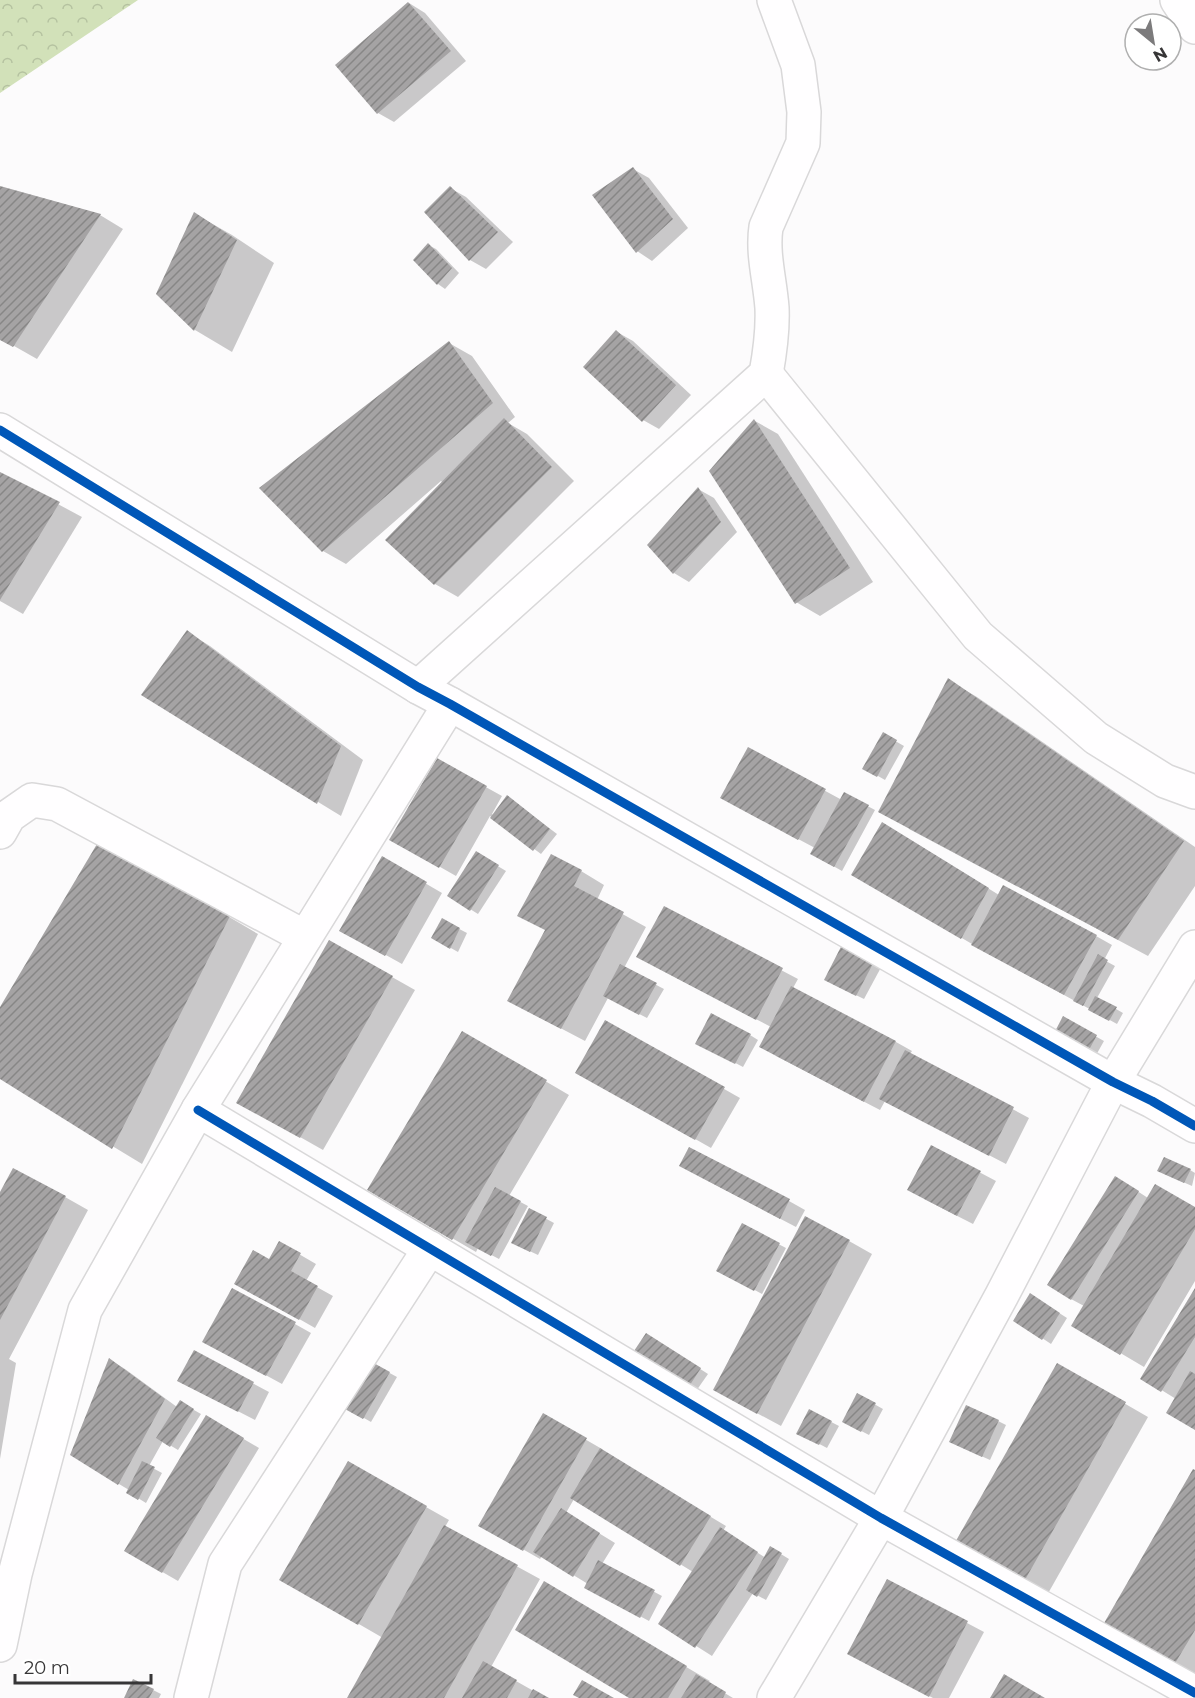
<svg xmlns="http://www.w3.org/2000/svg" width="1195" height="1698" font-family="Montserrat,sans-serif">
  <defs>
    <pattern id="forest-crowns" width="20" height="18" patternUnits="userSpaceOnUse" patternTransform="scale(1.5)"><rect width="20" height="18" fill="#d2e1b9"/><path d="M2 6a3 3 0 1 1 6 0M12 15a3 3 0 1 1 6 0" fill="none" stroke="#b5c2a0"/></pattern>
    <pattern id="building-hatch" width="6" height="6" patternUnits="userSpaceOnUse" patternTransform="scale(1.5)"><rect width="6" height="6" fill="#a5a3a4"/><path d="M-1 1l2-2M0 6l6-6M5 7l2-2" fill="none" stroke="#878686"/></pattern>
  </defs>
  <rect width="100%" height="100%" fill="#fcfbfc"/>
  <!-- forest -->
  <path fill="url(#forest-crowns)" d="M0,0H138L0,93Z"/>
  <!-- shadow -->
  <g fill="#0003">
    <path d="M409,3L425,13L466,61L394,122L378,113Z"/>
    <path d="M633,169L649,178L688,228L652,261L637,251Z"/>
    <path d="M0,187L100,215L123,229L37,359L0,338Z"/>
    <path d="M450,188L466,197L513,242L486,269L470,260L426,212Z"/>
    <path d="M195,214L232,235L274,263L232,352L195,330L158,294Z"/>
    <path d="M428,245L436,249L459,273L445,289L438,284Z"/>
    <path d="M617,332L633,341L691,395L659,429L643,420Z"/>
    <path d="M449,343L472,356L515,417L508,423L527,434L574,481L458,597L435,584L387,540L443,483L441,481L346,564L323,551Z"/>
    <path d="M755,421L778,434L873,582L820,616L796,602Z"/>
    <path d="M0,473L82,517L23,614L0,601Z"/>
    <path d="M698,489L714,498L737,532L689,582L674,573Z"/>
    <path d="M187,632L210,646L363,760L341,816L143,695Z"/>
    <path d="M948,680L977,697L1195,847V886L1148,956L909,829Z"/>
    <path d="M883,734L904,746L885,780L864,768Z"/>
    <path d="M748,749L842,800L845,794L875,810L842,871L812,854L815,848L738,807Z"/>
    <path d="M437,760L502,796L492,814L493,815L515,802L557,834L541,854L490,816L456,876L391,839Z"/>
    <path d="M899,833L999,895L1096,936L1112,945L1104,960L1115,966L1097,998L1123,1013L1117,1024L989,954L853,874Z"/>
    <path d="M100,841L258,934L142,1164L0,1078V1010Z"/>
    <path d="M476,853L506,871L478,914L449,896Z"/>
    <path d="M382,858L442,893L402,964L341,930Z"/>
    <path d="M581,871L604,885L597,900L646,927L624,968L664,989L647,1018L608,998L585,1041L509,1001Z"/>
    <path d="M664,908L798,979L793,988L896,1042L912,1051L910,1054L1029,1118L1006,1164L885,1101L880,1110L776,1056L771,1027L654,966Z"/>
    <path d="M442,920L467,933L458,952L433,938Z"/>
    <path d="M847,939L885,960L864,999L833,984Z"/>
    <path d="M330,942L415,990L323,1150L238,1102Z"/>
    <path d="M1063,1018L1104,1041L1091,1064Z"/>
    <path d="M606,1022L740,1098L711,1148L577,1072Z"/>
    <path d="M463,1033L569,1095L509,1196L528,1206L499,1259L478,1248L476,1252L369,1190Z"/>
    <path d="M750,1035L758,1040L743,1067L705,1047Z"/>
    <path d="M932,1147L996,1181L973,1224L924,1199Z"/>
    <path d="M1190,1170L1195,1173L1192,1186L1167,1175Z"/>
    <path d="M697,1175L789,1201L805,1210L796,1227Z"/>
    <path d="M1131,1187L1148,1198L1195,1209V1281L1144,1367L1073,1325L1084,1306L1071,1299Z"/>
    <path d="M0,1196L65,1197L88,1210L9,1359L16,1363L0,1459Z"/>
    <path d="M530,1210L554,1223L538,1255L521,1247Z"/>
    <path d="M742,1225L786,1248L762,1294L718,1270Z"/>
    <path d="M849,1241L872,1254L781,1426L738,1403Z"/>
    <path d="M280,1243L316,1264L306,1281L333,1296L315,1328L236,1283L269,1261Z"/>
    <path d="M1195,1291V1428L1176,1399L1142,1378Z"/>
    <path d="M1031,1295L1067,1318L1051,1344L1015,1320Z"/>
    <path d="M295,1324L311,1333L282,1384L220,1350Z"/>
    <path d="M654,1339L708,1374L694,1394Z"/>
    <path d="M194,1352L269,1392L255,1420L195,1389Z"/>
    <path d="M362,1358L397,1377L371,1422L336,1402Z"/>
    <path d="M110,1360L125,1369L177,1407L180,1402L201,1414L178,1450L163,1441L149,1466L162,1473L146,1503L128,1492L129,1490L119,1484Z"/>
    <path d="M1058,1365L1148,1417L1046,1597L955,1545Z"/>
    <path d="M858,1395L883,1409L869,1435L844,1422Z"/>
    <path d="M810,1411L839,1426L827,1448L806,1437Z"/>
    <path d="M543,1415L602,1449L601,1451L726,1526L723,1531L766,1558L771,1548L789,1559L766,1600L753,1593L712,1656L660,1623L693,1572L574,1499L566,1513L615,1543L602,1564L662,1596L649,1621L586,1587L588,1584L542,1556L540,1559L480,1525Z"/>
    <path d="M206,1417L259,1448L178,1581L126,1551Z"/>
    <path d="M998,1421L1006,1425L990,1460L959,1446Z"/>
    <path d="M348,1463L449,1520L445,1527L540,1579L491,1667L546,1698H349L383,1638L281,1579Z"/>
    <path d="M1195,1472V1682L1121,1650Z"/>
    <path d="M888,1581L984,1632L949,1698H933L865,1662Z"/>
    <path d="M544,1583L710,1681L708,1683L733,1698H632Z"/>
    <path d="M153,1690L161,1694L159,1698H126Z"/>
  </g>
  <!-- building -->
  <g fill="url(#building-hatch)">
    <path d="M408,2L451,51L377,114L335,65Z"/>
    <path d="M633,167L673,219L636,253L592,195Z"/>
    <path d="M0,186L101,214L13,347L0,340Z"/>
    <path d="M450,186L498,232L469,261L424,212Z"/>
    <path d="M194,212L237,240L194,331L156,294Z"/>
    <path d="M428,243L452,268L437,285L413,260Z"/>
    <path d="M616,330L676,385L642,422L583,367Z"/>
    <path d="M449,341L493,403L322,552L259,488Z"/>
    <path d="M504,418L552,467L434,585L385,540Z"/>
    <path d="M754,419L850,568L795,604L709,471Z"/>
    <path d="M0,472L60,502L0,600Z"/>
    <path d="M698,487L721,522L673,574L647,545Z"/>
    <path d="M187,630L341,746L317,804L141,695Z"/>
    <path d="M948,678L1184,841L1118,940L878,812Z"/>
    <path d="M883,732L897,740L877,777L862,769Z"/>
    <path d="M748,747L826,789L798,840L720,798Z"/>
    <path d="M437,758L487,786L439,868L389,840Z"/>
    <path d="M844,792L869,805L834,867L810,854Z"/>
    <path d="M507,795L550,829L533,851L490,818Z"/>
    <path d="M882,822L989,888L961,939L851,875Z"/>
    <path d="M100,839L230,916L112,1149L0,1079V1007Z"/>
    <path d="M476,851L499,865L470,911L447,896Z"/>
    <path d="M551,854L582,870L574,886L624,912L561,1029L507,1001L545,930L517,916Z"/>
    <path d="M382,856L427,882L385,956L339,931Z"/>
    <path d="M1003,885L1097,935L1064,995L971,945Z"/>
    <path d="M664,906L783,968L756,1020L636,957Z"/>
    <path d="M442,918L460,928L450,949L431,938Z"/>
    <path d="M846,937L878,954L856,996L824,980Z"/>
    <path d="M329,940L393,976L300,1138L236,1103Z"/>
    <path d="M1098,954L1108,960L1083,1006L1073,1001Z"/>
    <path d="M620,964L657,983L639,1015L603,996Z"/>
    <path d="M791,986L896,1041L864,1102L759,1047Z"/>
    <path d="M1095,996L1117,1007L1109,1021L1088,1010Z"/>
    <path d="M711,1013L751,1034L735,1064L695,1044Z"/>
    <path d="M1063,1016L1097,1035L1083,1061L1049,1043Z"/>
    <path d="M605,1020L725,1087L695,1140L575,1073Z"/>
    <path d="M462,1031L547,1080L452,1240L367,1190Z"/>
    <path d="M905,1050L1014,1107L989,1156L879,1099Z"/>
    <path d="M931,1145L981,1171L957,1216L907,1190Z"/>
    <path d="M689,1147L790,1199L780,1219L679,1166Z"/>
    <path d="M1164,1157L1191,1169L1184,1183L1157,1171Z"/>
    <path d="M13,1168L66,1196L0,1320V1192Z"/>
    <path d="M1115,1176L1139,1191L1071,1300L1047,1285Z"/>
    <path d="M1155,1184L1195,1207V1229L1120,1355L1071,1326Z"/>
    <path d="M495,1187L521,1201L491,1256L465,1242Z"/>
    <path d="M529,1208L547,1217L530,1252L511,1243Z"/>
    <path d="M805,1216L850,1240L757,1414L713,1390Z"/>
    <path d="M742,1223L780,1243L754,1291L716,1271Z"/>
    <path d="M279,1241L301,1253L291,1271L318,1286L299,1320L234,1284L253,1250L269,1259Z"/>
    <path d="M232,1288L296,1322L266,1376L202,1342Z"/>
    <path d="M1195,1288V1337L1161,1392L1140,1379Z"/>
    <path d="M1030,1293L1060,1313L1042,1340L1013,1321Z"/>
    <path d="M646,1333L701,1368L686,1391L632,1354Z"/>
    <path d="M194,1350L254,1382L238,1412L177,1381Z"/>
    <path d="M361,1356L390,1372L363,1419L334,1403Z"/>
    <path d="M109,1358L165,1399L118,1485L70,1455Z"/>
    <path d="M1057,1363L1126,1402L1022,1585L953,1546Z"/>
    <path d="M1190,1371L1195,1374V1430L1166,1413Z"/>
    <path d="M857,1393L876,1403L861,1432L842,1422Z"/>
    <path d="M180,1400L194,1409L170,1447L156,1438Z"/>
    <path d="M966,1405L999,1420L982,1457L949,1442Z"/>
    <path d="M809,1409L832,1421L819,1445L796,1434Z"/>
    <path d="M543,1413L587,1438L523,1551L478,1526Z"/>
    <path d="M206,1415L244,1438L162,1573L124,1551Z"/>
    <path d="M600,1448L711,1516L680,1566L570,1498Z"/>
    <path d="M142,1461L155,1467L138,1500L126,1493Z"/>
    <path d="M348,1461L427,1506L358,1625L279,1580Z"/>
    <path d="M1193,1469L1195,1470V1630L1168,1675L1096,1637Z"/>
    <path d="M561,1508L600,1533L573,1577L533,1552Z"/>
    <path d="M444,1525L518,1565L444,1698H347Z"/>
    <path d="M720,1527L758,1552L695,1648L658,1624Z"/>
    <path d="M770,1546L782,1553L757,1597L746,1590Z"/>
    <path d="M598,1560L655,1590L640,1618L584,1588Z"/>
    <path d="M887,1579L968,1621L929,1697L847,1654Z"/>
    <path d="M544,1581L687,1666L668,1698H629L515,1630Z"/>
    <path d="M483,1661L517,1680L507,1698H462Z"/>
    <path d="M696,1674L726,1692L723,1698H681Z"/>
    <path d="M1004,1674L1045,1698H990Z"/>
    <path d="M133,1679L154,1689L149,1698H124Z"/>
    <path d="M582,1680L614,1698H579L573,1695Z"/>
    <path d="M533,1689L549,1698H528Z"/>
  </g>
  <g fill="none" stroke-linecap="round" stroke-linejoin="round">
    <defs>
      <g id="street">
        <path d="M1177,0L1195,27"/>
        <path d="M766,374L978,636L1096,738L1165,781L1195,792"/>
        <path d="M0,430L418,687L450,704L1113,1082L1152,1101L1195,1126"/>
        <path d="M418,687L766,374C770,352 773,331 772,308C770,280 762,254 766,227L803,143L804,112L798,65L774,0"/>
        <path d="M0,832L9,816L32,800L57,804L305,937"/>
        <path d="M198,1110L881,1518L1195,1693"/>
        <path d="M0,1645L15,1574L85,1310L198,1110L450,704"/>
        <path d="M191,1698L225,1564L430,1248"/>
        <path d="M774,1698L881,1518L1002,1295L1113,1082L1195,947"/>
      </g>
    </defs>
    <!-- street casing -->
    <use href="#street" stroke="#d9d8d9" stroke-width="36"/>
    <!-- street -->
    <use href="#street" stroke="#fffeff" stroke-width="33"/>
    <defs>
      <g id="cycleway">
        <path d="M0,430L418,687L450,704L1113,1082L1152,1101L1195,1126"/>
        <path d="M198,1110L881,1518L1195,1693"/>
      </g>
    </defs>
    <!-- cycleway casing -->
    <use href="#cycleway" stroke="#fff" stroke-width="13"/>
    <!-- cycleway -->
    <use href="#cycleway" stroke="#0057b8" stroke-width="9"/>
  </g>
  <!-- north arrow -->
  <g transform="translate(1153 42) rotate(150)"><circle r="28" fill="#ffffff" stroke="#afafaf" stroke-width="1.5"/>
  <path d="M0-4.5L10 22L0 15L-10 22Z" fill="#7c7b7c"/>
  <text y="-9" font-size="16" font-weight="bold" text-anchor="middle" fill="#373637">N</text>
  </g>
  <!-- scale -->
  <path d="M15 1674v9h136v-9" fill="none" stroke="#373637" stroke-width="3"/>
  <text x="24" y="1674" font-size="18" fill="#373637" stroke="#ffffff" stroke-width="4.5" paint-order="stroke">20 m</text>
</svg>
